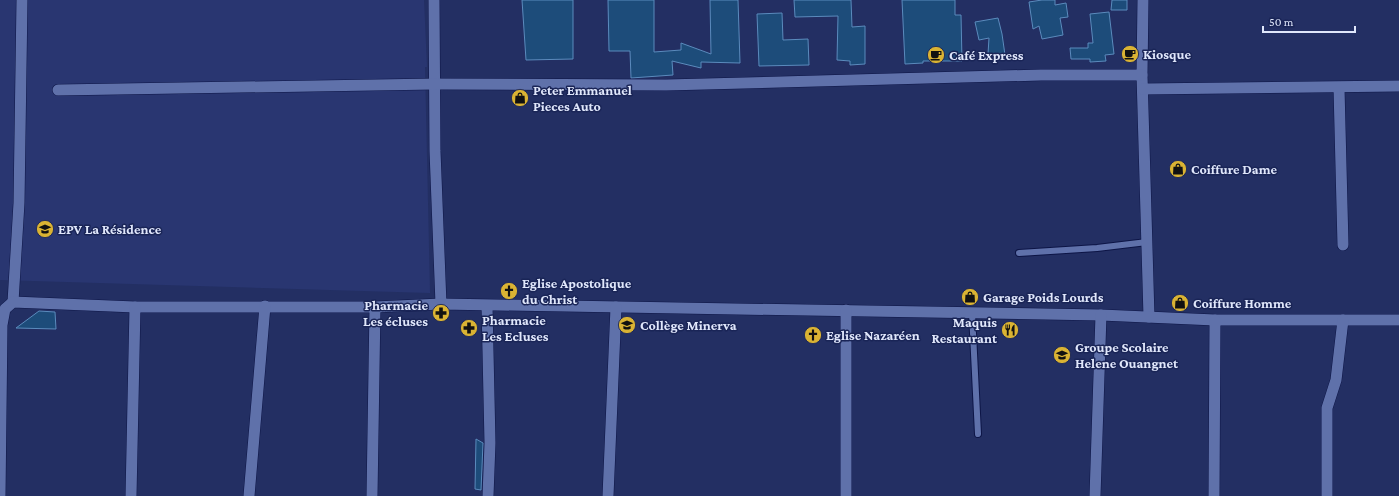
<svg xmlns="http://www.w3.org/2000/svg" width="1399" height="496" font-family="'Crimson Pro',serif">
  <rect width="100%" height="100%" fill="#232f63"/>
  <!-- built -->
  <path fill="#293671" d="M0,0H424L427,67H425L430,293L0,280Z"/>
  <!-- building -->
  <g fill="#1d4c7a" stroke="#5b8bbd">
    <path d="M522,0H573V59L526,60Z"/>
    <path d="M608,0H654V52L681,50V43L711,54L710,0H738L740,63L701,62V68L672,61L673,75L631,78L630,51H609Z"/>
    <path d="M794,0H851L852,27L865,26V64L850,65V61L837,60L838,16L795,17Z"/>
    <path d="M902,0H955V15H961L962,61H923V63L905,64Z"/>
    <path d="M1042,0H1055V5L1066,3L1068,17L1060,18L1063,35L1042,39L1039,26L1033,29L1029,2Z"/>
    <path d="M1112,0H1127V10H1111Z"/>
    <path d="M1109,12L1114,54L1105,55L1106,61L1090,62V59H1071L1070,48H1088V43H1093L1090,14Z"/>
    <path d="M782,13L783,40L808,39L809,65L759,66L757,14Z"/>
    <path d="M998,18L1002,34L1005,55L988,54L989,38L979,40L975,22Z"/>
    <path d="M39,311L55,312L56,329L16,328Z"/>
    <path d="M476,439L483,443L481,490L475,489Z"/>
  </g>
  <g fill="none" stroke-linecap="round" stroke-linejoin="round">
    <defs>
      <g id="service">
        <path d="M1019,253L1097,248L1147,242"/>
        <path d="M972,313L978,434"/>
      </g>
      <g id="minor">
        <path d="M434,0L435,151L441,304"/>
        <path d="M1143,0L1142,75L1149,317"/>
        <path d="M1339,88L1343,245"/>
        <path d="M1143,89L1399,86"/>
        <path d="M58,90L435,84L666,85L1041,75H1142"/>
        <path d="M13,302L19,203L22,0"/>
        <path d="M487,306L490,443L488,496"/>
        <path d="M0,496L2,325L5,309L13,302L135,307H375L441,304L1101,315L1215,320H1399"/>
        <path d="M131,496L135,307"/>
        <path d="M249,496L265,306"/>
        <path d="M372,496L375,307"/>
        <path d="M608,496L616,307"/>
        <path d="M846,496V310"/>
        <path d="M1095,496L1101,315"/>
        <path d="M1214,496L1215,320"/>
        <path d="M1327,496V408L1336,380L1343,320"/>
      </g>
    </defs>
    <!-- service casing -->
    <use href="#service" stroke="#0d1546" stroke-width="8"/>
    <!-- minor casing -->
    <use href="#minor" stroke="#0d1546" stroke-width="12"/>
    <!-- service -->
    <use href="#service" stroke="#5f71aa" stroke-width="6"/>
    <!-- minor -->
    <use href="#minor" stroke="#5f71aa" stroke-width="11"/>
  </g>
  <!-- icons -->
  <defs>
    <symbol id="cafe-disc" viewBox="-11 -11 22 22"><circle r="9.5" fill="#dab333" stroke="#1a2557"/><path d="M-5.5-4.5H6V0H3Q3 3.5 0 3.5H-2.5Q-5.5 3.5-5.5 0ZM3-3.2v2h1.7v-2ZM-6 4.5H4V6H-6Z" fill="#111"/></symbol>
    <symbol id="shop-disc" viewBox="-11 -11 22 22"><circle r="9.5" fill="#dab333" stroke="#1a2557"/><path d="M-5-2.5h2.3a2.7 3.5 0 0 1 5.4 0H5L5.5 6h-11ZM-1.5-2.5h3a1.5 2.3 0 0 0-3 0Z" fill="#111"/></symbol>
    <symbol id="school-disc" viewBox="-11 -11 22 22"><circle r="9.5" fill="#dab333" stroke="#1a2557"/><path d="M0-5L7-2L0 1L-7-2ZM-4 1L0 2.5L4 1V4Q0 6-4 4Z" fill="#111"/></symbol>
    <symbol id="church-disc" viewBox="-11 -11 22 22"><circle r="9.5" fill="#dab333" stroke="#1a2557"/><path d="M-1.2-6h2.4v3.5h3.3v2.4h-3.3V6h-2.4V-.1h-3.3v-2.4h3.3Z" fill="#111"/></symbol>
    <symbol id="pharmacy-disc" viewBox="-11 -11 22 22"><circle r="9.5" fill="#dab333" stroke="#1a2557"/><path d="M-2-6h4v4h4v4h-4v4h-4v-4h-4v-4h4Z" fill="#111"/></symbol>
    <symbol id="restaurant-disc" viewBox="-11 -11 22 22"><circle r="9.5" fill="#dab333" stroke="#1a2557"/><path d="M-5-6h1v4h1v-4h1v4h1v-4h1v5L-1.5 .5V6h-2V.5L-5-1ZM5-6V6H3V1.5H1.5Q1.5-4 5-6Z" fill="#111"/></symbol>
  </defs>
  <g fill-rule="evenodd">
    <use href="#cafe-disc" x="1120" y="44" width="20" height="20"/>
    <use href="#cafe-disc" x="926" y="45" width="20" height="20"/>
    <use href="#shop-disc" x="510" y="88" width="20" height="20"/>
    <use href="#shop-disc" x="1168" y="159" width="20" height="20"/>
    <use href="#school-disc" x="35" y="219" width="20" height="20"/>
    <use href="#church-disc" x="499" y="281" width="20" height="20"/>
    <use href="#shop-disc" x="960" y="287" width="20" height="20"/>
    <use href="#shop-disc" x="1170" y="293" width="20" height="20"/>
    <use href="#pharmacy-disc" x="431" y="303" width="20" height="20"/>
    <use href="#school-disc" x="617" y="315" width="20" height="20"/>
    <use href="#pharmacy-disc" x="459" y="318" width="20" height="20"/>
    <use href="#restaurant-disc" x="1000" y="320" width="20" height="20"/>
    <use href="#church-disc" x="803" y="325" width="20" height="20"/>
    <use href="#school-disc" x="1052" y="345" width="20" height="20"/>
  </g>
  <g text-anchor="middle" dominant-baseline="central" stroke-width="3" stroke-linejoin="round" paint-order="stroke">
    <!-- poi labels -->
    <g font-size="14" font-weight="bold" fill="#e0e7fb" stroke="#1a2557" text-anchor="start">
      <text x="1143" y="54">Kiosque</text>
      <text x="949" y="55">Café Express</text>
      <text x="533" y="90">Peter Emmanuel<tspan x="533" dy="16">Pieces Auto</tspan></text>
      <text x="1191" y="169">Coiffure Dame</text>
      <text x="58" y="229">EPV La Résidence</text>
      <text x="522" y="283">Eglise Apostolique<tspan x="522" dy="16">du Christ</tspan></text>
      <text x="983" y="297">Garage Poids Lourds</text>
      <text x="1193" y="303">Coiffure Homme</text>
      <text x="428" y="305" text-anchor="end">Pharmacie<tspan x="428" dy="16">Les écluses</tspan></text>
      <text x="482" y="320">Pharmacie<tspan x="482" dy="16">Les Ecluses</tspan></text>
      <text x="997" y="322" text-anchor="end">Maquis<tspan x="997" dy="16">Restaurant</tspan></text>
      <text x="640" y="325">Collège Minerva</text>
      <text x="826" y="335">Eglise Nazaréen</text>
      <text x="1075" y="347">Groupe Scolaire<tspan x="1075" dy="16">Helene Ouangnet</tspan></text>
    </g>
  </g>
  <!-- scale -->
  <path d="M1263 26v6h92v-6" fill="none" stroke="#e0e7fb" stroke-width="2"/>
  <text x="1269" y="26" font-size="12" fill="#e0e7fb" stroke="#1a2557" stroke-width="3" paint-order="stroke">50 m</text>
</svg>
